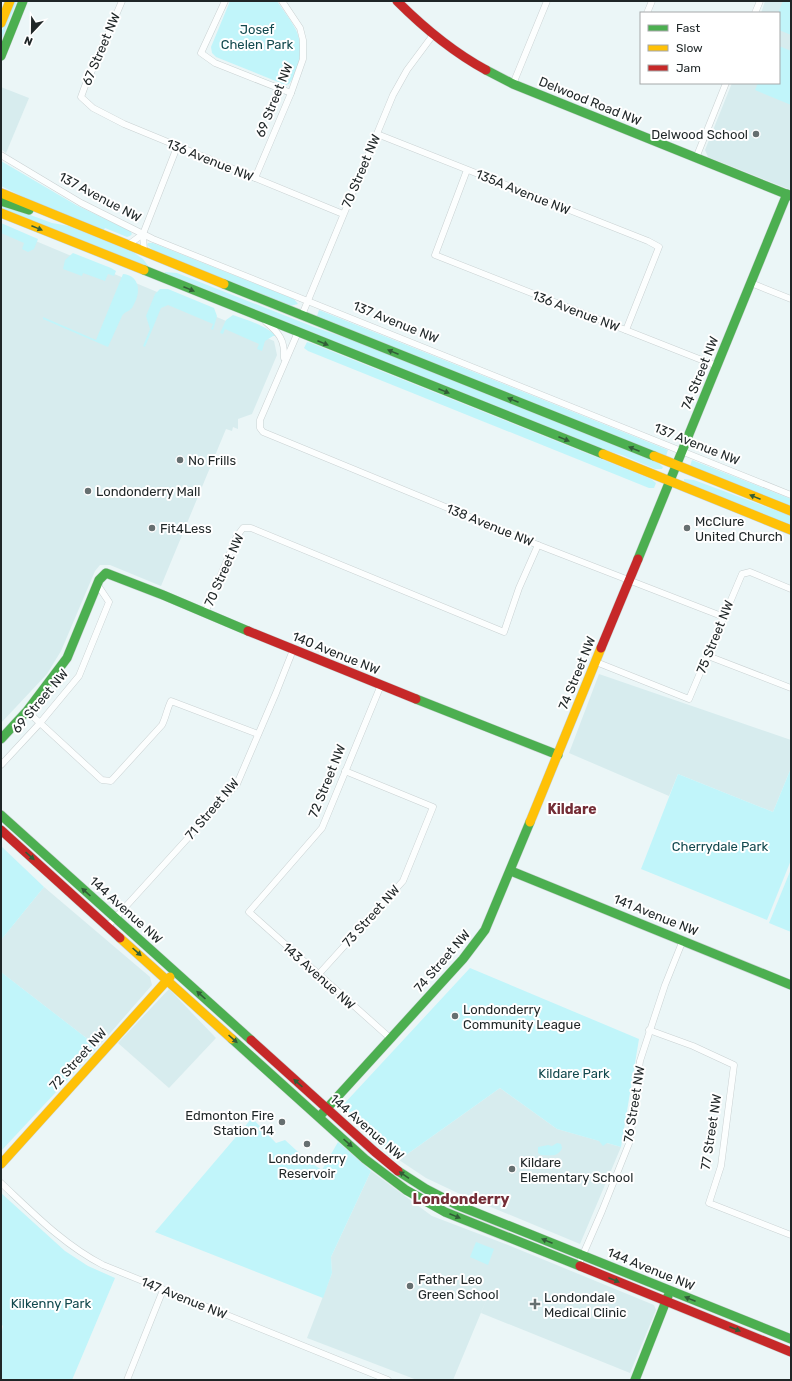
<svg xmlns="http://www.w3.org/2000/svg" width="792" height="1381" font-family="Rubik,sans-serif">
  <rect width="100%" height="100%" fill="#ebf6f7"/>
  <!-- built -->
  <g fill="#d7ecee">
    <path d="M765,1H791V190L708,157L705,150L732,83H779V13H761Z"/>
    <path d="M1,87L29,98L6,153L1,149Z"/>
    <path d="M1,228L19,234L274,341L277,355L252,414L238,419V429L233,427L232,431L226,429L161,586L110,565H100L95,571L61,651L47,674L1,723Z"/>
    <path d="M599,674L791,740V768L773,812L678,774L669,796L569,753Z"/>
    <path d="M44,887L150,977L152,985L98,1047L1,972V940Z"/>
    <path d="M169,989L216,1038L169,1088L118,1043Z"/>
    <path d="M500,1088L557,1129L621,1147L580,1244L462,1195L426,1178L399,1160Z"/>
    <path d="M371,1171L432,1216L508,1245L654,1305L656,1310L630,1373L481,1313L490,1291L453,1380H417L307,1338L332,1273L331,1257Z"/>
  </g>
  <!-- green -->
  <g fill="#c1f5fa">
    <path d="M14,1H17L1,41V33Z"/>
    <path d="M230,1H277C283,10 291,20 296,30C304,46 300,70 289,84L286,85L283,84L216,57L212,53L211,47Z"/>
    <path d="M783,1H791V35L779,30V13H778Z"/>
    <path d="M779,46L791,51V105L755,90L758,83H779Z"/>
    <path d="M1,161L76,205L130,231L132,234L130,236L127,237L105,228L103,231L40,205L1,186Z"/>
    <path d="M1,204L52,223L69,226L133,252L143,259L149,267L147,268L1,208Z"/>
    <path d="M1,223L38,239L34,249L28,252L22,249L24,243L1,233Z"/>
    <path d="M148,243H153L294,299L298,304L290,306L154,251L147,245Z"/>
    <path d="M73,253L111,268L116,271L114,276L108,274L105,281L83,273L82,276L63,269L65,260Z"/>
    <path d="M165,272L177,273L314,327L352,340L657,462L663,467L662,469H655L622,455L591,446L165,275Z"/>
    <path d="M123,274C137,275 141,288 136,300C135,302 133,306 132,308C128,312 124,312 122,316L108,347L43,319V317L96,340Z"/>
    <path d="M160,289H168L214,308L217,316L213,330L211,329L213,324L168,305L161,308L145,347L143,346L150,329L146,316L155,294Z"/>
    <path d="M319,310L668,450L666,456L320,318L317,316Z"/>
    <path d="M233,315C247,320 265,325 276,336H273L265,341L262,351L257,349L259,344L225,329L223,334L220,333L226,320Z"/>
    <path d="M307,342L311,343L651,479L656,483L654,488H649L308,351L304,348Z"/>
    <path d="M692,460L791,499V507L695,468L690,466Z"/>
    <path d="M684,479L694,480L791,516V526L689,485L684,481Z"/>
    <path d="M791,768V860L767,920L641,869L678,774L773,812Z"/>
    <path d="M1,846L44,887L1,940Z"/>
    <path d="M791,869V932L769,923Z"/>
    <path d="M470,968L639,1039L621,1147L607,1143L603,1146L599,1141L557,1129L500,1088L399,1160L342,1106Z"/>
    <path d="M1,972L98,1047L1,1151Z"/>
    <path d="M252,1118L276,1143L285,1140L308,1161L322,1170L338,1142L371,1171L331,1257L332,1273L323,1298L155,1232Z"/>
    <path d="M557,1143L561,1144L562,1148C558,1158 549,1155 541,1155L538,1153V1147L548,1145L552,1146Z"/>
    <path d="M1,1193L65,1251L88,1266L115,1278L72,1380H1V1336L3,1326L1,1324Z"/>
    <path d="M476,1242L494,1249L488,1265L470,1257Z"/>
  </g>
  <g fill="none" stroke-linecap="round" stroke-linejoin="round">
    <defs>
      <g id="street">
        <path d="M122,1L98,57L85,86L81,97L93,108L124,124L343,214"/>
        <path d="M225,1L201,53L215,63L291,93"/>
        <path d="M647,13L652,1"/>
        <path d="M755,13L760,1"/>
        <path d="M513,84L547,1"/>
        <path d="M377,134L648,241L659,247L626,330"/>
        <path d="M1,155L81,203L153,239L791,495"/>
        <path d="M696,158L726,83"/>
        <path d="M467,170L435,255L717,366"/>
        <path d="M255,178L291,93L303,59V40L300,28L282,1"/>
        <path d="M128,245L143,234"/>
        <path d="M144,251L143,234L177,147"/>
        <path d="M751,283L791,299"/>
        <path d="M302,315L393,95L407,70L433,35"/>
        <path d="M266,322C279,333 285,340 284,358"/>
        <path d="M298,332L260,420V428L263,432L538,545L724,617"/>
        <path d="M205,613L237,536L243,528H251L504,632L519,588L538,545"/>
        <path d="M708,656L791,688"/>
        <path d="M596,662L689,699L742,574L750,572L791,589"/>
        <path d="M381,685L322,828L249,912L390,1038"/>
        <path d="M27,711L102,780L111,781L162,725C166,717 167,709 171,701L258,734"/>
        <path d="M1,765L40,723L79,676L109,602L97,584"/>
        <path d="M108,926L237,784L276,693L293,650"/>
        <path d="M318,975L403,881L433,807L345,771"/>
        <path d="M649,1030L693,1046L734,1065L721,1166L709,1203L791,1235"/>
        <path d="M1,1183C33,1213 64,1245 103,1265L388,1380"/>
        <path d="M578,1266L602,1211L630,1141L640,1061L665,985L683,940"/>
        <path d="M127,1380L163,1290"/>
      </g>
      <g id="fast">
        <path d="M1,56L23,1"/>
        <path d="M486,70L513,84L791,196"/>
        <path d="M1,201L29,210"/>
        <path d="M144,270L603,454"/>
        <path d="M224,284L654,456"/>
        <path d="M638,559L787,194"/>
        <path d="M416,699L558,755"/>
        <path d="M1,739L27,711L67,658L99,580L106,573L163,595L248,631"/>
        <path d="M1,815L251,1040"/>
        <path d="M511,871L791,985"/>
        <path d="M232,1039L365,1159L406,1190L445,1212L580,1266"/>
        <path d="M319,1117L463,959L485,930L530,822"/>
        <path d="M398,1171L426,1189L457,1205L791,1339"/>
        <path d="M635,1380L668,1296"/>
      </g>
      <g id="slow">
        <path d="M1,23L10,1"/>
        <path d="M1,193L224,284"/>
        <path d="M1,213L144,270"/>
        <path d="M603,454L791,530"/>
        <path d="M654,456L791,511"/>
        <path d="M530,822L601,648"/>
        <path d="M120,938L232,1039"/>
        <path d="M1,1164L170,977"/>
      </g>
      <g id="jam">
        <path d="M397,1C424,28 453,52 486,70"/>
        <path d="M248,631L416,699"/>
        <path d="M601,648L638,559"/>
        <path d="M1,830L120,938"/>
        <path d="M251,1040L375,1152L398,1171"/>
        <path d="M580,1266L791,1352"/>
      </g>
    </defs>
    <!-- street casing -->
    <use href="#street" stroke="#c9d1d2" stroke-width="7"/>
    <!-- fast casing -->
    <use href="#fast" stroke="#c9d1d2" stroke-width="10"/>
    <!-- slow casing -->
    <use href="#slow" stroke="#c9d1d2" stroke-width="10"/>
    <!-- jam casing -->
    <use href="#jam" stroke="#c9d1d2" stroke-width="10"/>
    <!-- street -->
    <use href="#street" stroke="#fcfefe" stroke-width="6"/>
    <!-- fast -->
    <use href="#fast" stroke="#4caf50" stroke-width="9"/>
    <!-- slow -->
    <use href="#slow" stroke="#ffc107" stroke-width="9"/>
    <!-- jam -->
    <use href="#jam" stroke="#c62828" stroke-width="9"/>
  </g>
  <!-- one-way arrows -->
  <defs><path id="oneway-solid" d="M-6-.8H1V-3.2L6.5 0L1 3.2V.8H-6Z"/></defs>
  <g fill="#315d37">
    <use href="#oneway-solid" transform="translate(37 228) rotate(22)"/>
    <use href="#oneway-solid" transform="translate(189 289) rotate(22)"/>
    <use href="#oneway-solid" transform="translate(323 343) rotate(22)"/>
    <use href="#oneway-solid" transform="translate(393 352) rotate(-158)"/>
    <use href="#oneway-solid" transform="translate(444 391) rotate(22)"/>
    <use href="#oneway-solid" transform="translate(513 400) rotate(-158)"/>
    <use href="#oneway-solid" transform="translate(564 439) rotate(22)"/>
    <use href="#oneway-solid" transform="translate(634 449) rotate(-158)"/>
    <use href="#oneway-solid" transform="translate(755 497) rotate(-158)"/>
    <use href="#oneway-solid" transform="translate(30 856) rotate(42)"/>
    <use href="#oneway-solid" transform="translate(86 892) rotate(-138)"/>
    <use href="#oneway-solid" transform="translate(137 952) rotate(42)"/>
    <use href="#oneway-solid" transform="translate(201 995) rotate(-138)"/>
    <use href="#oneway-solid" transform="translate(233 1039) rotate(42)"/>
    <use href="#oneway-solid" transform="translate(298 1083) rotate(-138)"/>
    <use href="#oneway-solid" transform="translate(348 1143) rotate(42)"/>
    <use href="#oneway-solid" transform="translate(404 1175) rotate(-146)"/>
    <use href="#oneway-solid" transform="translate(455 1216) rotate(22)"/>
    <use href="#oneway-solid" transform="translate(547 1241) rotate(-158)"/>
    <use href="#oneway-solid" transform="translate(614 1280) rotate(22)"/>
    <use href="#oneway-solid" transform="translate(690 1299) rotate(-158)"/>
    <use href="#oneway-solid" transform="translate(735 1329) rotate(22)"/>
  </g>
  <!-- markers -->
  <g fill="#666f70" stroke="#fff" stroke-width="1.5">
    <circle cx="756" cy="134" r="4"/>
    <circle cx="180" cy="460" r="4"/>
    <circle cx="88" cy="491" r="4"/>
    <circle cx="152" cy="528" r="4"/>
    <circle cx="687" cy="528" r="4"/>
    <circle cx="455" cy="1016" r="4"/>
    <circle cx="282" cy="1122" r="4"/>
    <circle cx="307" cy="1144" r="4"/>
    <circle cx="512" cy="1169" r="4"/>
    <circle cx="410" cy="1286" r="4"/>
    <path d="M533 1298h4v4h4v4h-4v4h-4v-4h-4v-4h4z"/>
  </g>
  <g text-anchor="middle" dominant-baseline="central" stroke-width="4" stroke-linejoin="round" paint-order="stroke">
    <!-- park labels -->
    <g font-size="13" fill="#12494e" stroke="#fff">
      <text x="257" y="29">Josef<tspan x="257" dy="15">Chelen Park</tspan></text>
      <text x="720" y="846">Cherrydale Park</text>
      <text x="574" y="1073">Kildare Park</text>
      <text x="51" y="1303">Kilkenny Park</text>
    </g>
    <!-- street labels -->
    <g font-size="13" fill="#1f2627" stroke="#fff">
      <text transform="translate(101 49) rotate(-67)">67 Street NW</text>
      <text transform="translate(274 100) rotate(-68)">69 Street NW</text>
      <text transform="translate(590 101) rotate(22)">Delwood Road NW</text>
      <text transform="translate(210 160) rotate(22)">136 Avenue NW</text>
      <text transform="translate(361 171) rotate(-67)">70 Street NW</text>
      <text transform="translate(523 192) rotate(22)">135A Avenue NW</text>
      <text transform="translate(100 197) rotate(28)">137 Avenue NW</text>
      <text transform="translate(576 311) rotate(21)">136 Avenue NW</text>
      <text transform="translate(396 322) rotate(22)">137 Avenue NW</text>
      <text transform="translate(700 373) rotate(-68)">74 Street NW</text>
      <text transform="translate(697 444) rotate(22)">137 Avenue NW</text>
      <text transform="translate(490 525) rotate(22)">138 Avenue NW</text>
      <text transform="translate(224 570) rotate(-66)">70 Street NW</text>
      <text transform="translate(715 637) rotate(-68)">75 Street NW</text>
      <text transform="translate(336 653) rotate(22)">140 Avenue NW</text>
      <text transform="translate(577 673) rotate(-68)">74 Street NW</text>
      <text transform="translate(40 701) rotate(-50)">69 Street NW</text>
      <text transform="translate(327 781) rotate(-68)">72 Street NW</text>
      <text transform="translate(212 809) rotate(-50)">71 Street NW</text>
      <text transform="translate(126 910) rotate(42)">144 Avenue NW</text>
      <text transform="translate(656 915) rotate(22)">141 Avenue NW</text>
      <text transform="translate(371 916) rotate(-48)">73 Street NW</text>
      <text transform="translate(442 961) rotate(-49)">74 Street NW</text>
      <text transform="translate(319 976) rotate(42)">143 Avenue NW</text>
      <text transform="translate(78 1059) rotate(-48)">72 Street NW</text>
      <text transform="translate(634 1104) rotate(-81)">76 Street NW</text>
      <text transform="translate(367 1127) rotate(41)">144 Avenue NW</text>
      <text transform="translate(711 1132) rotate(-81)">77 Street NW</text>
      <text transform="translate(651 1269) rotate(22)">144 Avenue NW</text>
      <text transform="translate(184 1298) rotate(22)">147 Avenue NW</text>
    </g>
    <!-- poi labels -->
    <g font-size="13" fill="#1f2627" stroke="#fff" text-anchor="start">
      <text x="748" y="134" text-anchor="end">Delwood School</text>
      <text x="188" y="460">No Frills</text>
      <text x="96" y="491">Londonderry Mall</text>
      <text x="695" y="521">McClure<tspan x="695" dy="15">United Church</tspan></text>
      <text x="160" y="528">Fit4Less</text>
      <text x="463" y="1009">Londonderry<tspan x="463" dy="15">Community League</tspan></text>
      <text x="274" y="1115" text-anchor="end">Edmonton Fire<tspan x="274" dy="15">Station 14</tspan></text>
      <text x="307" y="1158" text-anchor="middle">Londonderry<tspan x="307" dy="15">Reservoir</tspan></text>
      <text x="520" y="1162">Kildare<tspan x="520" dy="15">Elementary School</tspan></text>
      <text x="418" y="1279">Father Leo<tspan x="418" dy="15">Green School</tspan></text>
      <text x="544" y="1297">Londondale<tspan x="544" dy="15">Medical Clinic</tspan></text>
    </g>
    <!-- neighbourhood labels -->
    <g font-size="14" font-weight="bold" fill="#742d36" stroke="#fff">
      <text x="572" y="809">Kildare</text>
    </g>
    <!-- quarter labels -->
    <g font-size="15" font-weight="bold" fill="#742d36" stroke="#fff">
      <text x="461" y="1199">Londonderry</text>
    </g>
  </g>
  <!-- border -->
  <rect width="792" height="1381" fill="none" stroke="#1f2627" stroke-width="4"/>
  <!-- legend -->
  <rect x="640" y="12" width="140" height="72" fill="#ffffff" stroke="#a5a8a9"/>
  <rect x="648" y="25" width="20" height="6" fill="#4caf50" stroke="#a5a8a9"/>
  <text x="676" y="32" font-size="12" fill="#1f2627">Fast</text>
  <rect x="648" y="45" width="20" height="6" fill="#ffc107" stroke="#a5a8a9"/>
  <text x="676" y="52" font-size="12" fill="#1f2627">Slow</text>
  <rect x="648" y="65" width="20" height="6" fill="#c62828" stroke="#a5a8a9"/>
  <text x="676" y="72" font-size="12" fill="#1f2627">Jam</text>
  <!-- north arrow -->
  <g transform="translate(32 32) rotate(202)" stroke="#ffffff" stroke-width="3" paint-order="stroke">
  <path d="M0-3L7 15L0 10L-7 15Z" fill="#1f2627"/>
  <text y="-6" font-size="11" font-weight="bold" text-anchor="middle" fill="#1f2627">N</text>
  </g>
</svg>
